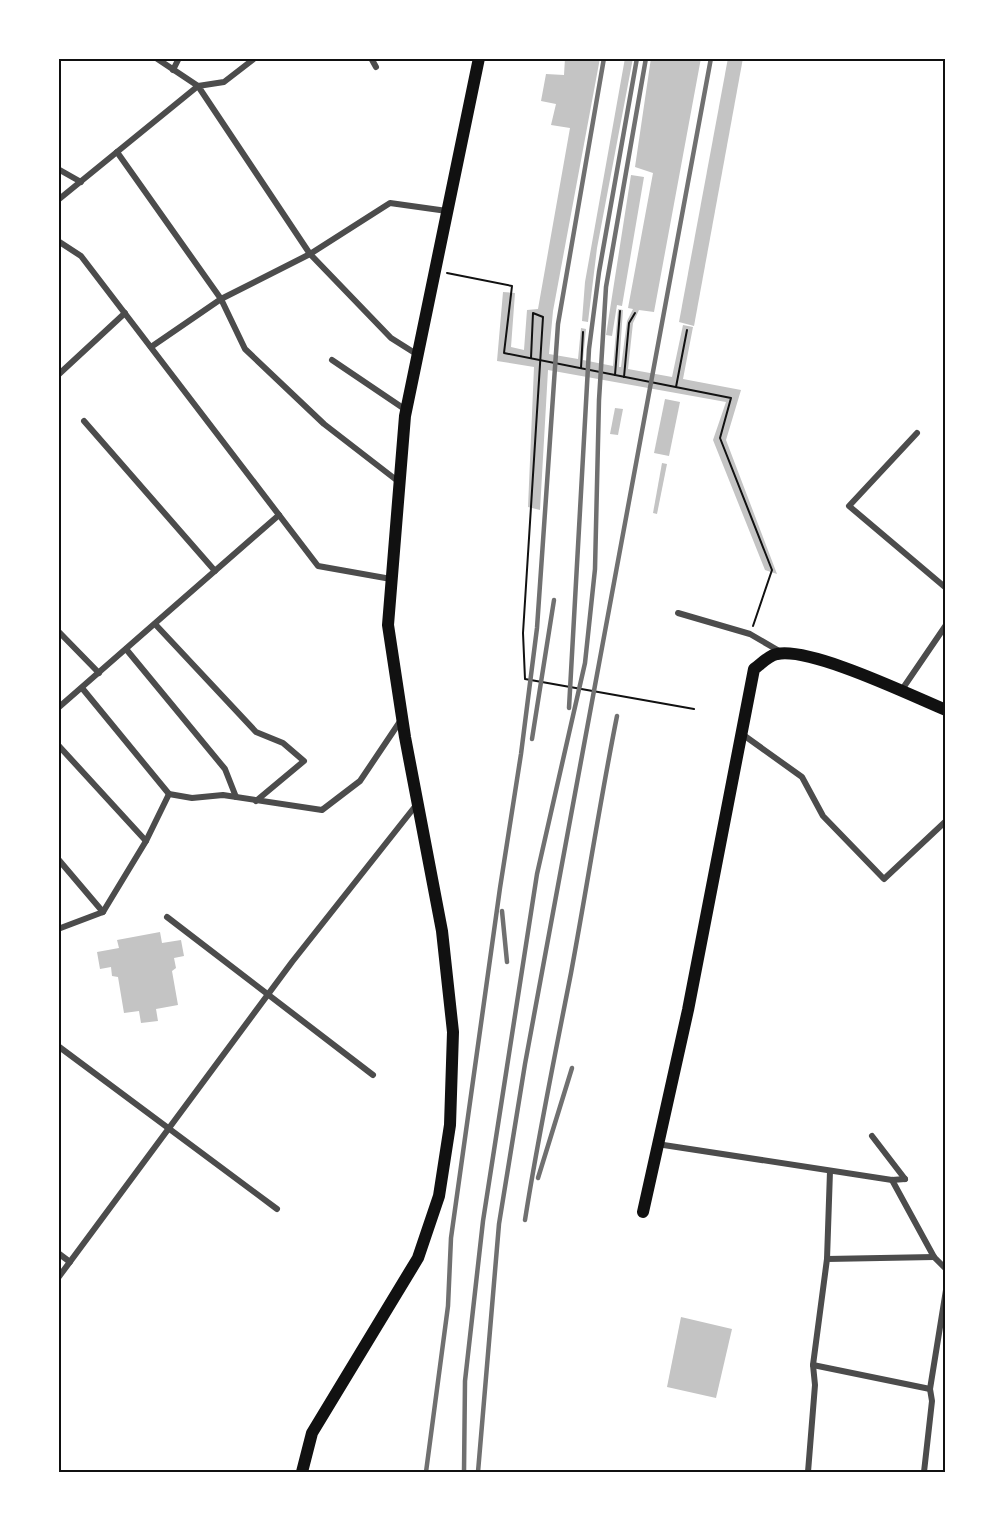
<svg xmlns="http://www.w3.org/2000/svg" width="1004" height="1531" font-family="Commissioner,sans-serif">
  <rect width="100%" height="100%" fill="#fff"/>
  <!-- building -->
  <g fill="#c4c4c4">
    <path d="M565,58H600L553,311L549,354L578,359L581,328L586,329L583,360L613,366L618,309L623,310L619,367H621L627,321L633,309L628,308L653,173L635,167L651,58H701L654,312L639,310L633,323L628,369L672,377L683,325L693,327L683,379L741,390L726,440L777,574L765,570L713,440L726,402L548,370L540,510L528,507L534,367L497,361L503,292L515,293L511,347L524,350L527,310L538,309L570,128L551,125L556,104L541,101L546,74L564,75Z"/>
    <path d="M625,58H633L597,248L588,322L582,321L585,282Z"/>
    <path d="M728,58H743L694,326L679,322Z"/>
    <path d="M631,175L644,177L622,306L617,305L612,336L606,335Z"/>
    <path d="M665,399L680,402L669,456L654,453Z"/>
    <path d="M615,408L623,409L618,435L610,434Z"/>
    <path d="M662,463L667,464L657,514L653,513Z"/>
    <path d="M160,932L162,943L181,940L184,956L174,958L176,968L172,971L178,1005L156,1009L158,1021L141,1023L139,1011L124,1013L118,977L112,976L111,967L100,969L97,952L119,948L117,940Z"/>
    <path d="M681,1317L732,1329L716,1398L667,1387Z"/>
  </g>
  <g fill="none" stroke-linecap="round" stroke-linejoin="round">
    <!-- path -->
    <g stroke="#111" stroke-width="2">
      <path d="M447,273L512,286L504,353L731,398L720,438L772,570L753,626"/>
      <path d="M531,358L533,313L543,317L523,633L525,679L694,709"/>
      <path d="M581,368L583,332"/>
      <path d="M615,375L620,311"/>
      <path d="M624,377L629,323L635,313"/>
      <path d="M676,387L687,330"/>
    </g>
    <!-- minor -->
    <g stroke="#4c4c4c" stroke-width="6">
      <path d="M255,58L224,82L198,86L310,254L391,338L418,355"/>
      <path d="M371,58L376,67"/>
      <path d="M173,70L179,58"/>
      <path d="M117,152L221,299L245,349L324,424L399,482"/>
      <path d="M58,169L81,182"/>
      <path d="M58,200L198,86L156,58"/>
      <path d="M58,241L81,256L318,566L391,579"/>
      <path d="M151,347L221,299L310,254L390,203L447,211"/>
      <path d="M332,360L406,410"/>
      <path d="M58,375L125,313"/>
      <path d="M84,421L215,571"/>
      <path d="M917,433L849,506L946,588"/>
      <path d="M678,613L750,634L781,652"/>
      <path d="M155,624L256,732L283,743L304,761L256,801"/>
      <path d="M58,631L99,673"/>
      <path d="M126,649L225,769L236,797"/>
      <path d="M82,688L169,794"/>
      <path d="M901,691L946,625"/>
      <path d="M58,708L279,515"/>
      <path d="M742,734L802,777L823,816L884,879L946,821"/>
      <path d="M58,745L146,841"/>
      <path d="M58,859L103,912"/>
      <path d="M167,917L373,1075"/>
      <path d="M58,929L103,912L146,841L169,794L192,798L223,795L322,810L360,781L401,720"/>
      <path d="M58,1046L277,1209"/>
      <path d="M872,1136L905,1179"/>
      <path d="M657,1144L892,1180L905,1179"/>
      <path d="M892,1180L934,1257L946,1269"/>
      <path d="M58,1253L70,1262"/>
      <path d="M827,1259L830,1171"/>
      <path d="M58,1278L292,962L417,804"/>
      <path d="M813,1365L930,1389"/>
      <path d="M808,1472L815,1385L813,1365L827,1259L934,1257"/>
      <path d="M924,1472L932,1401L930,1389L946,1290"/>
    </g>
    <!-- secondary -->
    <path stroke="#111" stroke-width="12" d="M643,1212L688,1010L754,669C761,664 769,655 777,654C811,647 910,695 946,710"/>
    <!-- primary -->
    <path stroke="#111" stroke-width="12" d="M302,1472L312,1433L418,1258L439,1196L450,1125L453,1032L442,931L405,737L388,625L405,416L479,58"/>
    <!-- rail -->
    <g stroke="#707070" stroke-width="4.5">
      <path d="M569,708L589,349L599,272L637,58"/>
      <path d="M532,739L554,600"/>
      <path d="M502,911L507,962"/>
      <path d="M538,1178L572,1068"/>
      <path d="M525,1220C538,1137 555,1055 571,973C587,887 600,801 617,716"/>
      <path d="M426,1472L448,1306L451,1238L500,888L521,754L537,628L558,324L604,58"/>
      <path d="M464,1472L465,1381L483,1221L537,874L585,663L595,569L599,400L606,287L646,58"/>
      <path d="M478,1472L499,1224L525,1064L711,58"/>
    </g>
  </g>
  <!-- border -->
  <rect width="1004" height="1531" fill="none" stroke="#ffffff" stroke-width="120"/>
  <rect x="60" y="60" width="884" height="1411" fill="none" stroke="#111" stroke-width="2"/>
</svg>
